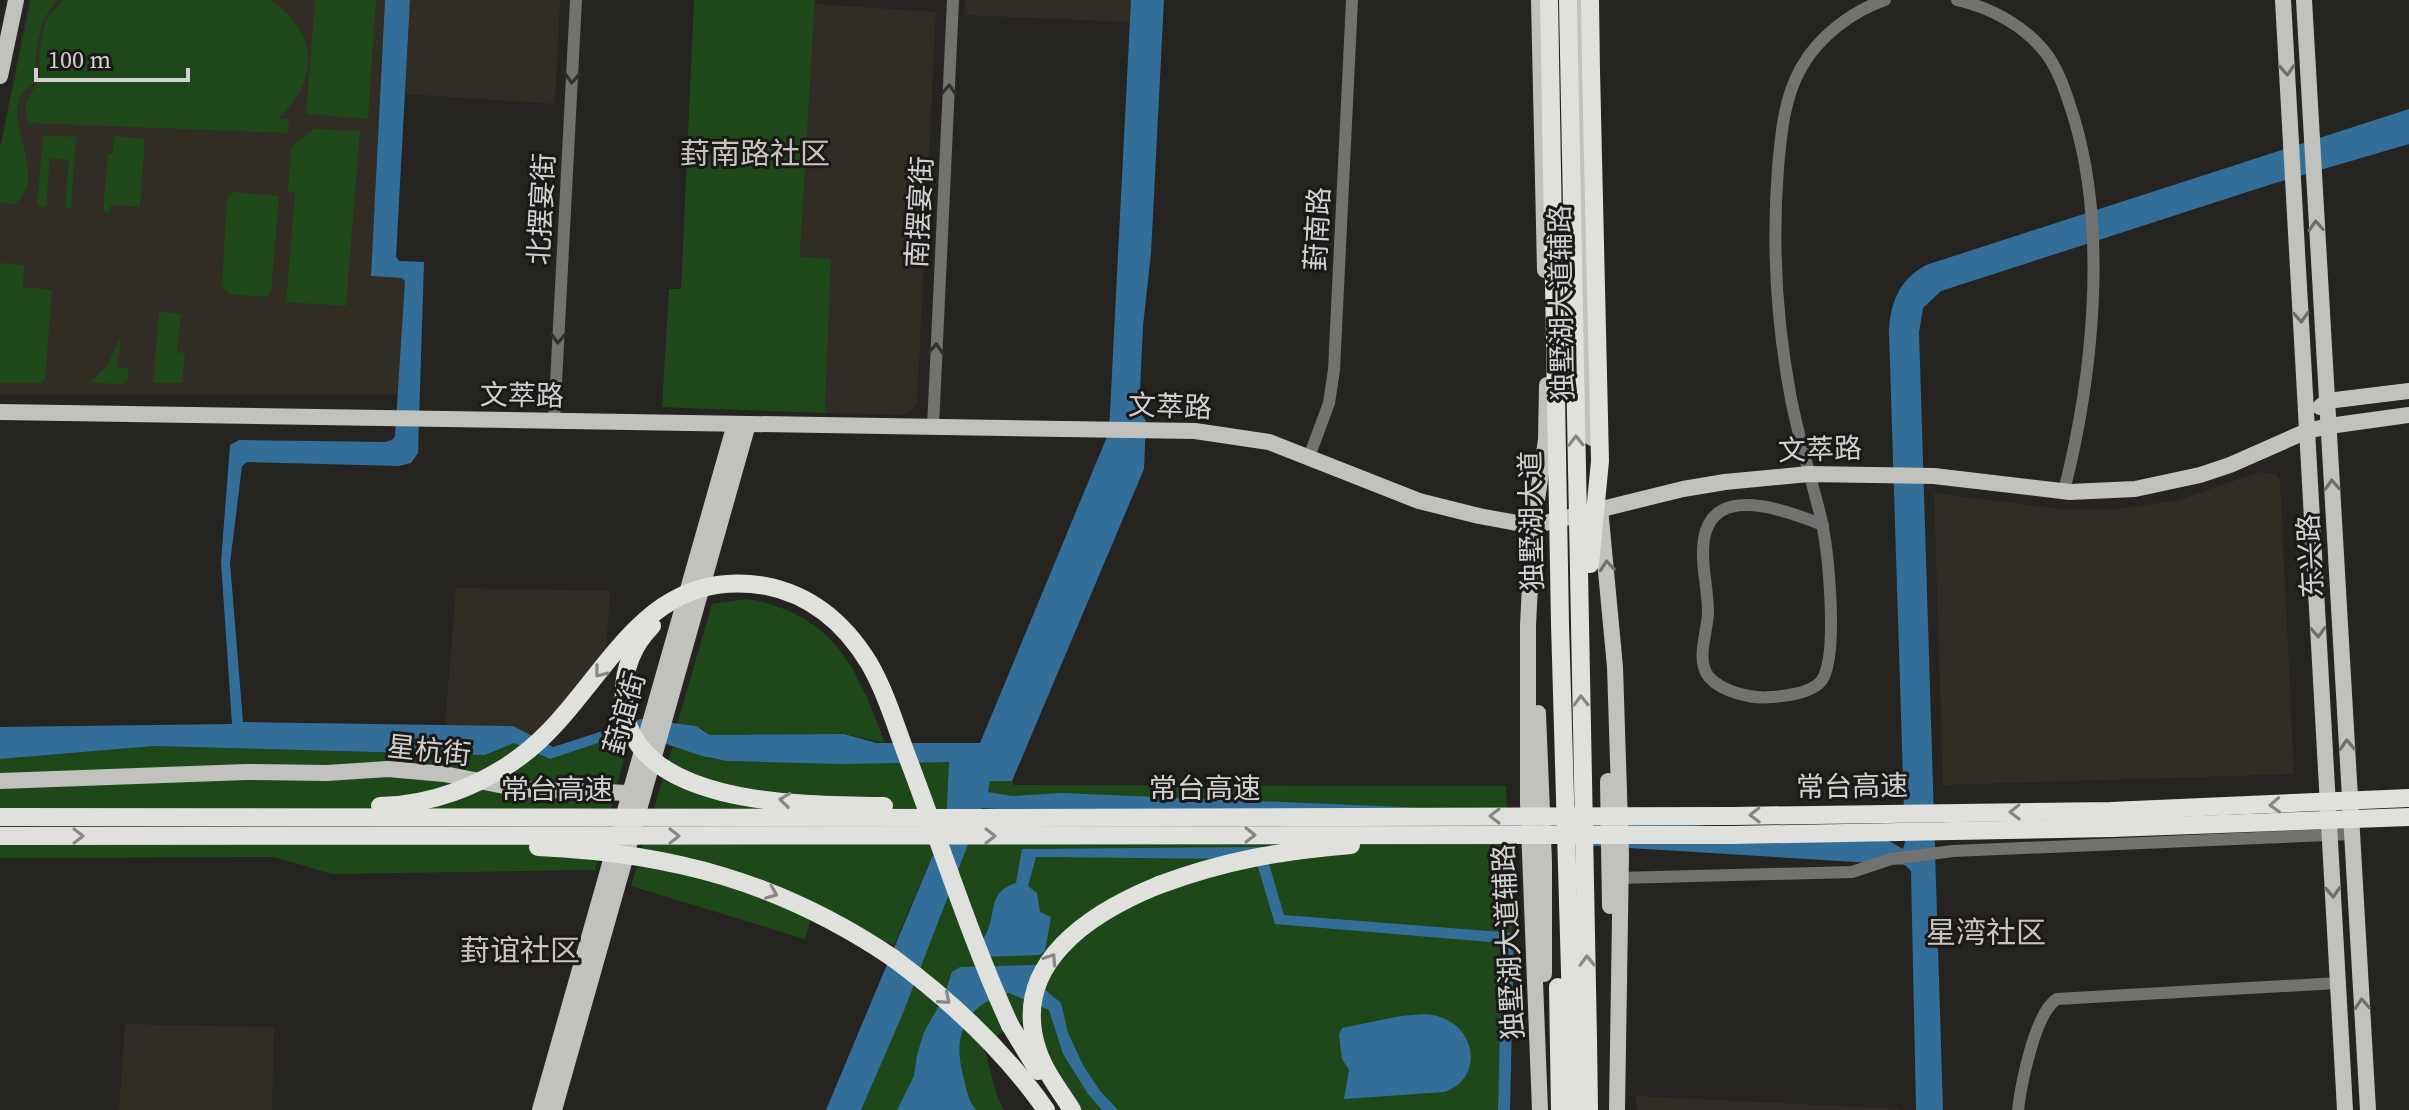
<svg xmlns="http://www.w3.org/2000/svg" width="2409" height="1110" font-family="'Source Serif 4','Noto Sans SC',serif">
  <rect width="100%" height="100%" fill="#262421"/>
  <!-- built -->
  <g fill="#312c24">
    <path d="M29,0H385L371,276L402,278L405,281L399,395H0V148Z"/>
    <path d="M410,0H560L555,104L405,94Z"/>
    <path d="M965,0H1131L1130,22L964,15Z"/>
    <path d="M815,4L936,12L917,404L907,415L825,413L831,260L800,258Z"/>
    <path d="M2260,472L2276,474L2280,481L2294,774L1943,785L1934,493L2060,509H2119L2178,500Z"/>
    <path d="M456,588L610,591L606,649L534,737L445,726Z"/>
    <path d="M125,1024L274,1027L272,1110H119Z"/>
    <path d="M1636,1096L1898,1109V1110H1637Z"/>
  </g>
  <!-- green -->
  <g fill="#1e481a">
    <path d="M31,0H57L43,20L37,44L35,82C31,86 24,90 21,95C5,126 49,177 15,204L0,203V148Z"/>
    <path d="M63,0H271C318,34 321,77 279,118L289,119L288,133L28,123L25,106L40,76L39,51L45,21Z"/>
    <path d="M315,0H376L368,119L306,114Z"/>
    <path d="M694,0H815L800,257L831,259L825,413L662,407L669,289H681Z"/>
    <path d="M313,129L360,131L346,306L286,302L295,193L288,192L291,148Z"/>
    <path d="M43,135L76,137L71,209L65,208L69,160L50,158L46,207L37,206Z"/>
    <path d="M114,136L145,139L140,207L111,205L110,212L103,211L108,154H113Z"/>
    <path d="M232,192L279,196L271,292L266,297L229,294L222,285L227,199Z"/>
    <path d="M0,263L24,265L23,287L52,290L45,380L41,383H0Z"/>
    <path d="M159,312L181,314L177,352L184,353L185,357L182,383H153Z"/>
    <path d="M121,336L118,367L128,368L129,378L123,384L90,383L107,366Z"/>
    <path d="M748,599C835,615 857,668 885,743L844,734L710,735L703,729L677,725L712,604Z"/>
    <path d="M631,732L595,870L332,874L274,857L0,858V759L154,746L485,755L514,743L550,759Z"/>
    <path d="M673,745L713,759L747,762H949L946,824L894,945L812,915L805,939L631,886Z"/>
    <path d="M990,780L1012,781L1014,785L1506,786L1512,932H1503L1498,1110H1081L1050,1068L1041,1027L1019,1022L983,1044L997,1096L1004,1110H859L982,808Z"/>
  </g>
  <!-- water -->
  <g fill="#336e98">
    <path d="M385,0H410L396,257L399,261L424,262L418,453L411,463L399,466L247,462L242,466L230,563L243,722L513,726L553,747L640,719L696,726L710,735L844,734L877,743H980L1109,432L1131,0H1164L1151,253L1143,326L1139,411L1146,421L1144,469L1012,781H990L988,792L1012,796L1061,793L1403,807L1882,837L1903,849L1905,842L1889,332C1890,303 1899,280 1926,265L2409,109V144L2272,184L1941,291L1923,308L1919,332L1943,1110H1916L1911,871L1905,865L982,808L903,1013L861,1110H826L946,824L949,762L841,764L727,761L702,756L631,732L550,759L514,743L485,755L154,746L0,759V727L232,724L221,562L230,445L239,440L385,442L392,440L395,436L405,281L402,278L371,276Z"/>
    <path d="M1264,847L1284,915L1514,933L1510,1110H1498L1502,943L1275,924L1258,867L1239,859L1036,857L1028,886L1037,893L1040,912L1051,917L1045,951L1040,955L980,957L975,948C979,943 985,938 987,932C997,909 988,892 1016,883L1022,849Z"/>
    <path d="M1036,965L1040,966L1043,988L1061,1003L1068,1033L1083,1065L1100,1091L1118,1110H1102L1088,1094L1063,1054L1049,1010L1009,993C966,1004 952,1034 963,1075C966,1088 968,1100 976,1110H897L914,1076L917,1055L924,1032L943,999L952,972L960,967Z"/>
    <path d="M1424,1014C1478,1017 1486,1079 1444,1092L1344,1099L1349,1070L1342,1059L1339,1035L1342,1028L1401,1016Z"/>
  </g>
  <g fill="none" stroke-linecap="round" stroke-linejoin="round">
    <!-- minor -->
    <g stroke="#727270" stroke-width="12">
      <path d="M1957,0C1992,8 2027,27 2048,56C2061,75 2067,97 2074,118C2108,231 2093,377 2064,491"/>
      <path d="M554,421L576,0"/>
      <path d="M933,427L953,0"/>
      <path d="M1309,457L1329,403L1334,370L1352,0"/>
      <path d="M1823,525C1790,512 1713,481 1704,539C1700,562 1708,588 1708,612C1708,631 1695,660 1709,677C1722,692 1752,699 1771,697C1786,696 1813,693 1822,680C1839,653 1828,550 1821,518C1811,478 1799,439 1791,399C1777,325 1772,244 1778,168C1781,134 1784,98 1801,68C1818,37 1852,11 1885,0"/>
      <path d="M1620,878L1852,872L1891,859L1953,851L2352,834"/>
      <path d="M2018,1110C2021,1085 2035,1012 2057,999L2338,983"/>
    </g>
    <!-- major -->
    <g stroke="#c1c1be" stroke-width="16">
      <path d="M1539,0L1545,270"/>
      <path d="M1579,0L1589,396L1592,438"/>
      <path d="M2283,0L2345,1110"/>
      <path d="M2304,0L2368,1110"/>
      <path d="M0,76L16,0"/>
      <path d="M2320,407L2327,401L2409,391"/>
      <path d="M0,412L1195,431L1269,442L1419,501L1479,516L1533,526L1683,489L1725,482L1809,474L1934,476L2070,492L2135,489L2200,475L2230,465L2307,431L2329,426L2409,415"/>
      <path d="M1600,508L1615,667L1621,854L1617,1110"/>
      <path d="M1538,713L1544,862V974"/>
      <path d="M0,781L246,772L327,773L388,769L444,774L519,789L629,793L635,797"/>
      <path d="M1608,781L1610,906"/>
      <path d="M540,1110L735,424"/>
      <path d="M554,1110L748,424"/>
      <path d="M1540,1110L1528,802V625L1533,526L1546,440L1547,385"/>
    </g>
    <!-- highway -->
    <g stroke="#e0e1dd" stroke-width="18">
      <path d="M1590,0L1591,71"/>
      <path d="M893,958C951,1001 1004,1050 1046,1110"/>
      <path d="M1010,1025L1038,1071"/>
      <path d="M1588,1039L1589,1110"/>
      <path d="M1572,1041L1574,1110"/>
      <path d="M1072,1110C1060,1091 1045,1072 1038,1051C1008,964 1092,912 1159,885"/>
    </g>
    <!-- highway-bridge -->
    <g stroke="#e0e1dd" stroke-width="18">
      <path d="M1549,0L1560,624L1572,1041"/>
      <path d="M1568,0L1588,1039"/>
      <path d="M1590,564L1600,461L1591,71"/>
      <path d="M652,626C631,647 622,674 624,704C632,808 809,805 884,806"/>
      <path d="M380,806C431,805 481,786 521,756C605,693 637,563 766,586C812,595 845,624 869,663C887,694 897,731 910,764C943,851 971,940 1010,1025"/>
      <path d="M0,817L978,818L1732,816L2111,811L2409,798"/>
      <path d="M0,836L1731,835L2112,828L2409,817"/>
      <path d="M538,847C672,853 780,882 893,958"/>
      <path d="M1159,885C1226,860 1281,851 1351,845"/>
      <path d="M1558,987L1560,1110"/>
    </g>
  </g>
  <!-- one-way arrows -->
  <defs><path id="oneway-chevron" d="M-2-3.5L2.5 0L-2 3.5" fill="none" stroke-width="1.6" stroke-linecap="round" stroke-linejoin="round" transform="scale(2)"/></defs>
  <g stroke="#6e6e6b">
    <use href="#oneway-chevron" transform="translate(2287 70) rotate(87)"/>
    <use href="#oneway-chevron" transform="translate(2316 226) rotate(-93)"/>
    <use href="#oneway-chevron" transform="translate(2301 317) rotate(87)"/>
    <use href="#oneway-chevron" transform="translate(2332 485) rotate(-93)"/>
    <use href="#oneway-chevron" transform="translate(1607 566) rotate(-95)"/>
    <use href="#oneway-chevron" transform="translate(2318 632) rotate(87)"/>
    <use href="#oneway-chevron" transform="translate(2347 745) rotate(-93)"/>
    <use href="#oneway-chevron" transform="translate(2333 892) rotate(87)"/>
    <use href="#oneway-chevron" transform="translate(2362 1004) rotate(-93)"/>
  </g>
  <g stroke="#32302e">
    <use href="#oneway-chevron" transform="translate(572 78) rotate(93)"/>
    <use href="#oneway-chevron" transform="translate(949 90) rotate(-87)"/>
    <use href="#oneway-chevron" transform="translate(558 338) rotate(93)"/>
    <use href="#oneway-chevron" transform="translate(936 349) rotate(-87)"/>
  </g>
  <g stroke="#888784">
    <use href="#oneway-chevron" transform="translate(1576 441) rotate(-91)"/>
    <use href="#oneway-chevron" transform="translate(600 672) rotate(128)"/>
    <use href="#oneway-chevron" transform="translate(1581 701) rotate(-91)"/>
    <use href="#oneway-chevron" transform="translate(785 800) rotate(-174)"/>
    <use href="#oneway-chevron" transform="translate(2275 805) rotate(177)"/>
    <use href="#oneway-chevron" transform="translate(2015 812) rotate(179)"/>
    <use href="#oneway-chevron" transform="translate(1755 815) rotate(179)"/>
    <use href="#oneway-chevron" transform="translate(1495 816) rotate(180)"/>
    <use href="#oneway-chevron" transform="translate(1250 835)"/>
    <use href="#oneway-chevron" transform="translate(78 836)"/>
    <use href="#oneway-chevron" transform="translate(674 836)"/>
    <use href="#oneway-chevron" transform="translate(990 836)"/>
    <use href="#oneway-chevron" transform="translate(772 893) rotate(22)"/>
    <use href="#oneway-chevron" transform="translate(1051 959) rotate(-57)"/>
    <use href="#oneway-chevron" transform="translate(1587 961) rotate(-91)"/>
    <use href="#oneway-chevron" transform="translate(945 999) rotate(41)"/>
  </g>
  <g text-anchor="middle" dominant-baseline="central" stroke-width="6" stroke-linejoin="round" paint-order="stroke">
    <!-- street labels -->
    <g font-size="28" fill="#d2d1cf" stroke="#1c1a18">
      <text transform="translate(541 209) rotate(-87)">北摆宴街</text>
      <text transform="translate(919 212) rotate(-87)">南摆宴街</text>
      <text transform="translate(1317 229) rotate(-87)">葑南路</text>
      <text transform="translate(1561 303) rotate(-91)">独墅湖大道辅路</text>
      <text transform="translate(522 395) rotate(1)">文萃路</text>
      <text transform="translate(1170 406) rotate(2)">文萃路</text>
      <text transform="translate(1820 449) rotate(-2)">文萃路</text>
      <text transform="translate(1531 521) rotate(-91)">独墅湖大道</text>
      <text transform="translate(2310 556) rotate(-93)">东兴路</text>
      <text transform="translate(624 713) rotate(-74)">葑谊街</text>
      <text transform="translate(429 750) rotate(6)">星杭街</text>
      <text transform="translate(1852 786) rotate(-1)">常台高速</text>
      <text x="1205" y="788">常台高速</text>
      <text x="557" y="789">常台高速</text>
      <text transform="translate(1508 942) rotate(-93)">独墅湖大道辅路</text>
    </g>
    <!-- neighbourhood labels -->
    <g font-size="30" fill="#c8c5c1" stroke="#1c1a18">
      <text x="755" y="153">葑南路社区</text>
      <text x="1986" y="932">星湾社区</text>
      <text x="520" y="950">葑谊社区</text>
    </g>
  </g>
  <!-- scale -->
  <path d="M36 68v12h152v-12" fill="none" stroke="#d2d1cf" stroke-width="4"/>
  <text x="48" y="68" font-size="24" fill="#d2d1cf" stroke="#1c1a18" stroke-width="6" paint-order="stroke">100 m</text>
</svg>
